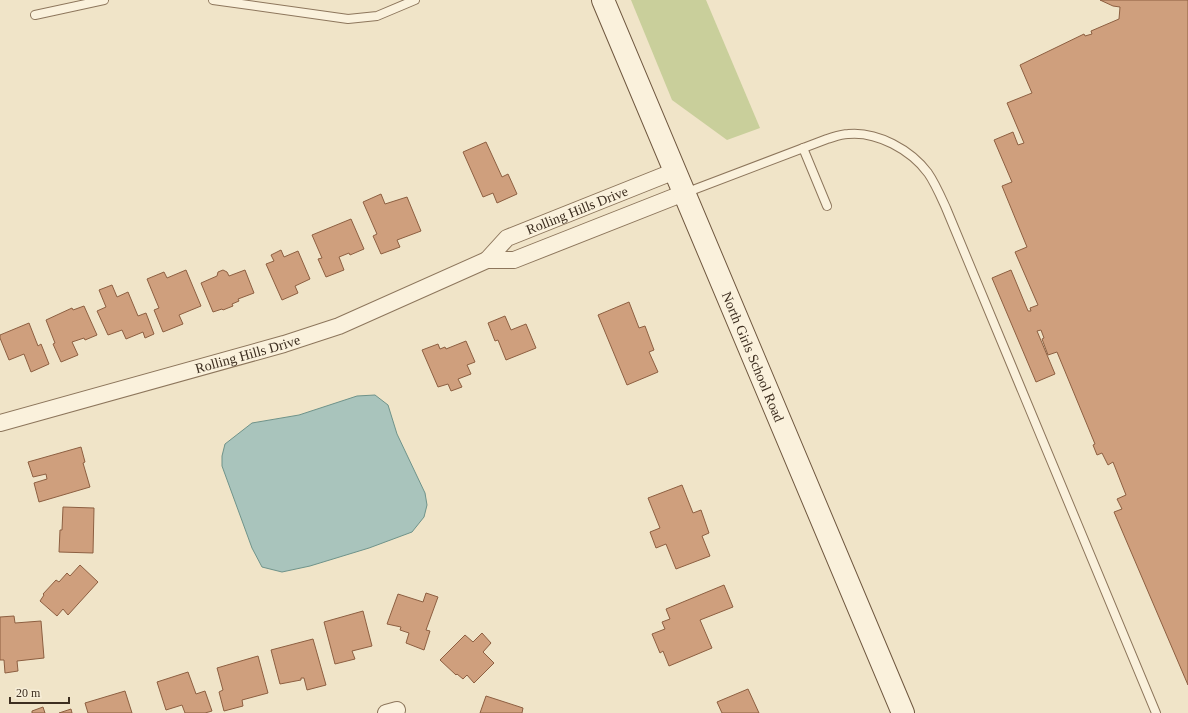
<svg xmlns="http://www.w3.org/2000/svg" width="1188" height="713" font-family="'Times New Roman',serif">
  <rect width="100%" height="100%" fill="#f0e4c8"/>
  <!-- green -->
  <path fill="#c9cf9b" d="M631,0H706L760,128L727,140L672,100Z"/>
  <!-- water -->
  <path fill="#a9c4bc" stroke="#6f938a" d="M357,396L375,395L388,405L397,434L425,493L427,505L424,517L412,532L369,548L310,566L282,572L262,567L252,548L222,466V456L225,444L252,423L299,415Z"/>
  <!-- building -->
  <g fill="#cf9f7d" stroke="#8d5f41">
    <path d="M1100,0H1188V685L1114,512L1122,509L1117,499L1126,495L1113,462L1108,465L1102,453L1097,455L1093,445L1095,444L1057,352L1048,355L1042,339L1044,338L1041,330L1037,331L1055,374L1036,382L992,278L1011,270L1028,311H1031L1030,308L1038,305L1015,252L1027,247L1002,186L1012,182L994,140L1013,132L1018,145L1024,143L1007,103L1032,93L1020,65L1084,34L1085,36L1092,34L1091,31L1119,19L1120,7L1113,6Z"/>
    <path d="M486,142L502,177L508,174L517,194L497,203L493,193L483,197L463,152Z"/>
    <path d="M381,194L385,204L407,197L421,231L397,240L400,247L381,254L373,236L377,234L363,202Z"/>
    <path d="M351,219L364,249L350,255L349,253L339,257L344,270L326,277L318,259L322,258L312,235Z"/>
    <path d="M281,250L284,257L298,251L310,279L295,286L298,293L282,300L266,264L274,261L271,255Z"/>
    <path d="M186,270L201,306L179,315L183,324L163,332L154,310L159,308L147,279L164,272L167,278Z"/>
    <path d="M223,270L227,272L229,276L245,270L254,293L238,299L239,301L232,304L233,306L223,310L222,309L213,312L201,283L217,276L218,272Z"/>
    <path d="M112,285L117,297L128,292L138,316L146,313L154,334L145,338L143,332L126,339L122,330L108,335L97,311L106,307L99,290Z"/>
    <path d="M629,302L639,328L645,326L654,350L649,352L658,372L627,385L598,315Z"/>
    <path d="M84,306L97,335L85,340L84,338L72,342L78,355L61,362L53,344L55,343L46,320L72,308L73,310Z"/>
    <path d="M505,316L511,330L526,324L536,348L506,360L498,340L495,341L488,323Z"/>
    <path d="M29,323L38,346L41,344L49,364L31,372L24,354L9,360L0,338V335Z"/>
    <path d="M466,341L475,362L467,365L471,374L458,379L462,387L451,391L448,384L438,387L422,350L438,344L440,349L445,347L446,349Z"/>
    <path d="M81,447L85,462L83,463L90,487L39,502L34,483L47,479L46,474L33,477L28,462Z"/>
    <path d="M682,485L693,513L701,510L709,533L702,536L710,556L676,569L666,544L656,548L650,532L660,528L648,498Z"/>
    <path d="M63,507L94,508L93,553L59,552L60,530H62Z"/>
    <path d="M80,565L98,582L68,615L63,609L57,616L40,601L44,595L43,594L56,580L59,582L67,573L70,576Z"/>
    <path d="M724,585L733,607L700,620L712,648L669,666L663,651L660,653L652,634L665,629L662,622L670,619L666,609Z"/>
    <path d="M426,593L438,597L426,630L430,631L424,650L406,643L409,633L400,630L401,627L387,624L398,594L423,602Z"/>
    <path d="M363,611L372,646L352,651L355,659L335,664L324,622Z"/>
    <path d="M14,616L15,623L41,621L44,658L17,661L18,671L5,673L4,660H0V617Z"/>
    <path d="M482,633L491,643L483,652L494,663L474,683L467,675L463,679L457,674L456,675L440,660L465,635L473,642Z"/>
    <path d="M313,639L326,685L307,690L304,678H301V680L280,684L271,650Z"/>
    <path d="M258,656L268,693L242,700L243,706L224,711L219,692L223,690L217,668Z"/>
    <path d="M188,672L196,694L205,691L212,711L205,713H185L182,705L166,710L157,682Z"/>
    <path d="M748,689L759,713H722L717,702Z"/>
    <path d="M125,691L132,713H88L85,703Z"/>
    <path d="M486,696L523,708L522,713H480Z"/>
    <path d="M43,707L45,713H32V711Z"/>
    <path d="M71,709L72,713H59Z"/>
  </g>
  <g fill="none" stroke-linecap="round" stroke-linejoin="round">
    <defs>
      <g id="lane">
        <path d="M213,0L348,19L377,16L415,0"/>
        <path d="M35,15L104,0"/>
        <path d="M803,148L827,206"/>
        <path d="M685,193L827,139C834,137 841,134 848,134C877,131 911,150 928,173C935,183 941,197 946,208L1156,713"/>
      </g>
      <g id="street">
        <path id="s1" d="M487,260L507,238L675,171"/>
        <path id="s2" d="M0,423L284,344L339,326L487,260H514L684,193"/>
        <path d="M386,713L397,710"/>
      </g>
      <g id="secondary">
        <path id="s3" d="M603,0L903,713"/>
      </g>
    </defs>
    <!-- lane casing -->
    <use href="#lane" stroke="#8d765c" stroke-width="10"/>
    <!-- street casing -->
    <use href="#street" stroke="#8d765c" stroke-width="18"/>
    <!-- secondary casing -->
    <use href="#secondary" stroke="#6f573f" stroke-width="24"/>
    <!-- lane -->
    <use href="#lane" stroke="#faf1dc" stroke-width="8"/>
    <!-- street -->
    <use href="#street" stroke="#faf1dc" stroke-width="16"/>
    <!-- secondary -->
    <use href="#secondary" stroke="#faf1dc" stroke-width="22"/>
  </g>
  <g text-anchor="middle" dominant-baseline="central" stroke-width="3" stroke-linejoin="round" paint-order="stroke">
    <!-- street labels -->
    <g font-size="14" fill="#3d2e20" stroke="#f7eed8">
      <text stroke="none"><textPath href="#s1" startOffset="105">Rolling Hills Drive</textPath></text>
      <text stroke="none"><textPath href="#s2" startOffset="257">Rolling Hills Drive</textPath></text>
      <text stroke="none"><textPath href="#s3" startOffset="387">North Girls School Road</textPath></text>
    </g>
  </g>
  <!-- scale -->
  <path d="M10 697v6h59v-6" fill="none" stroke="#3d2e20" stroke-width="2"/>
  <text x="16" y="697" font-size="12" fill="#3d2e20" stroke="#f7eed8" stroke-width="3" paint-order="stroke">20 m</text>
</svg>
